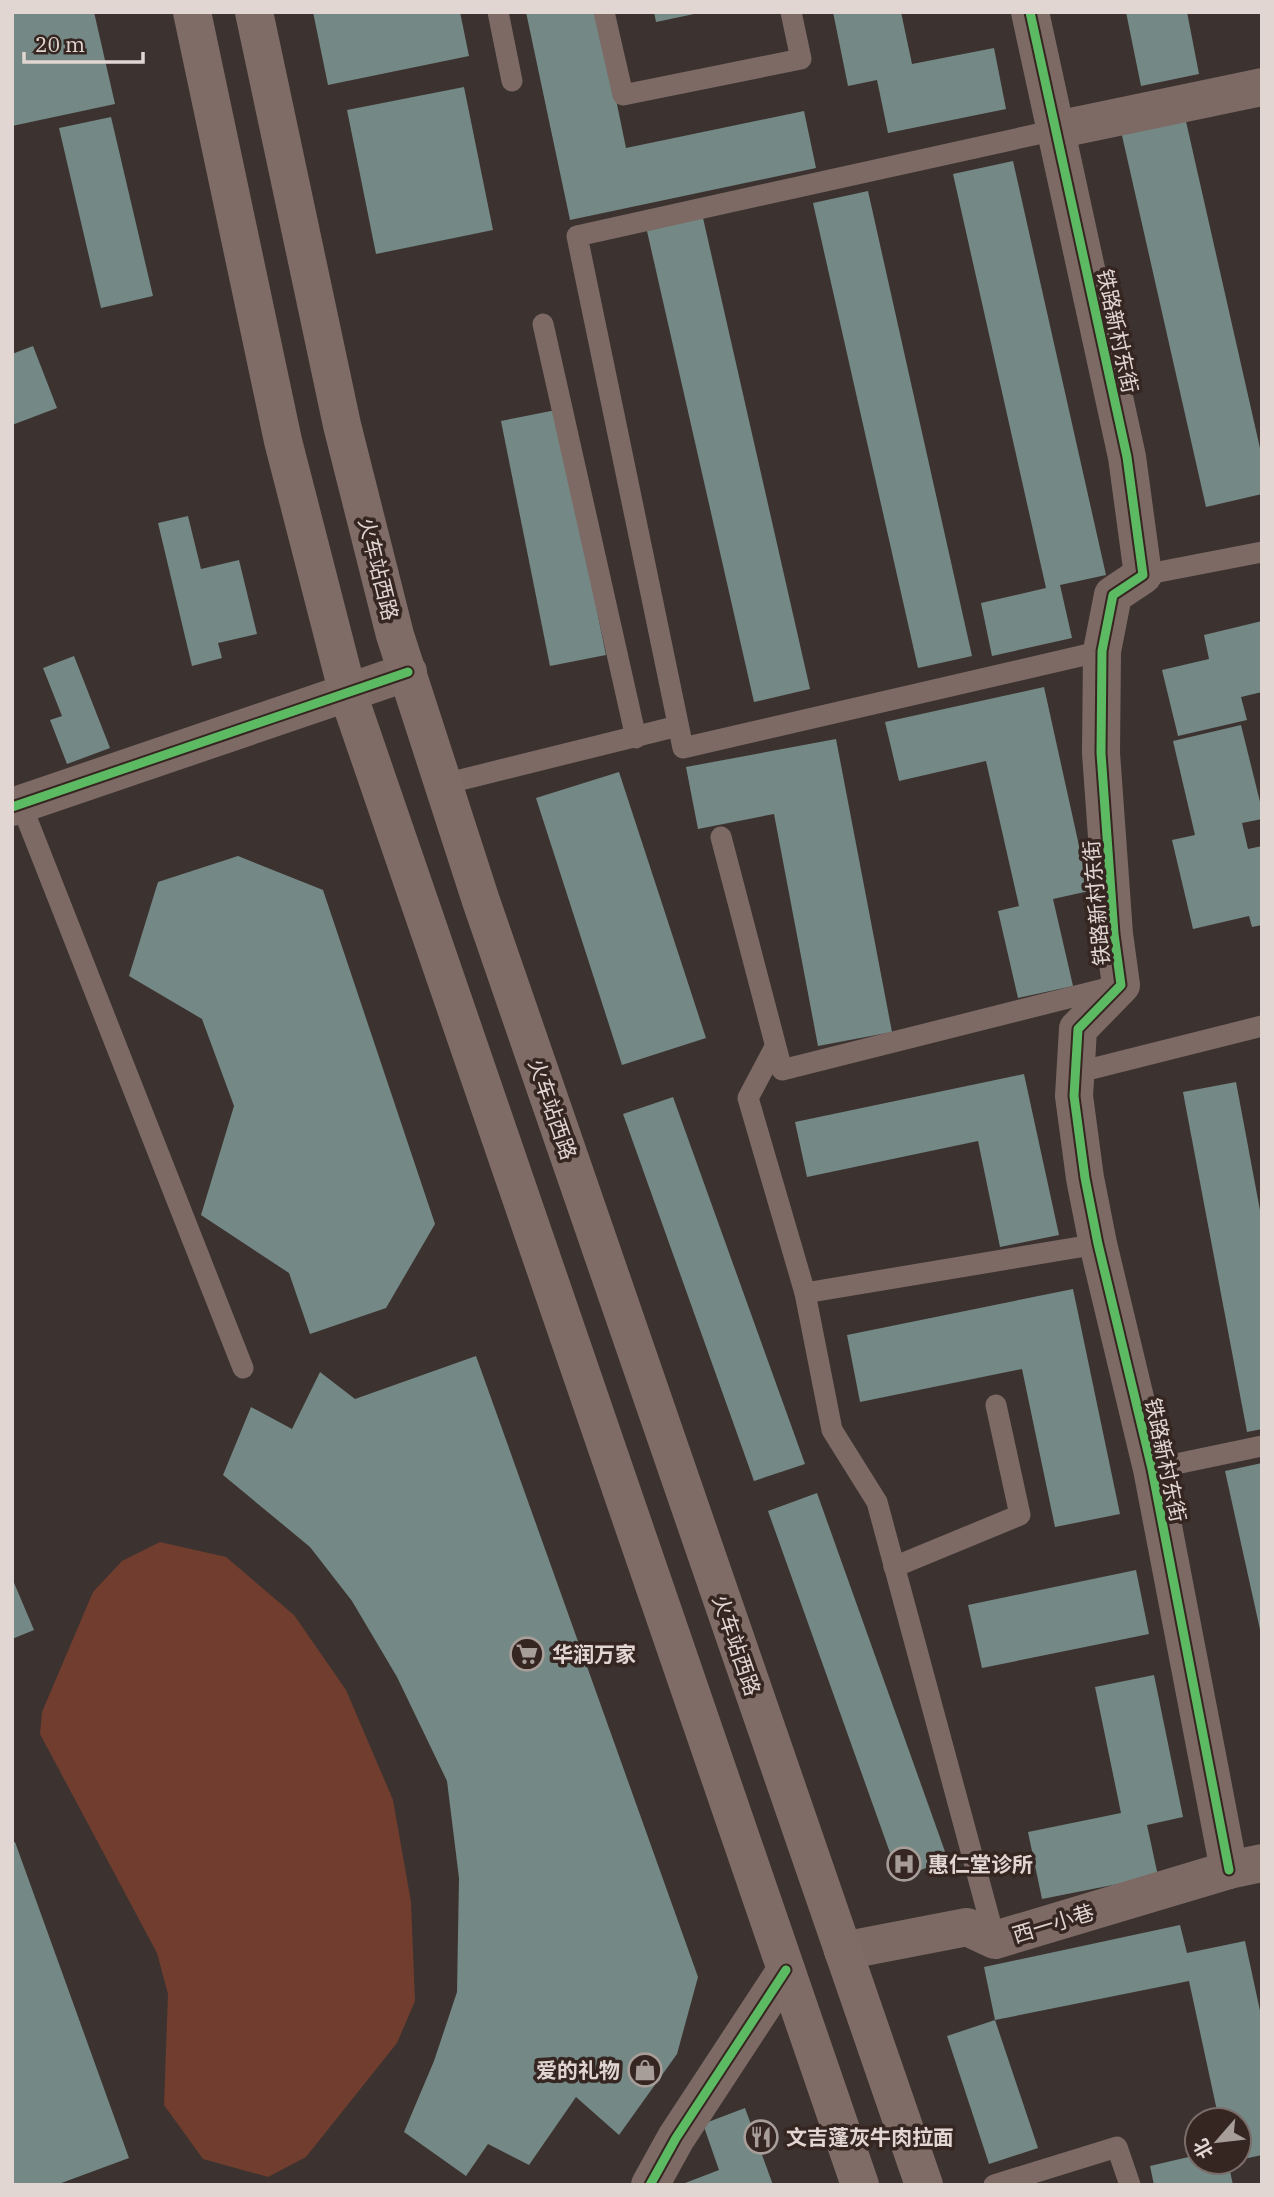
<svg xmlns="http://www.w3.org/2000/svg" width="1274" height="2197" font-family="'IBM Plex Serif','Noto Sans SC',serif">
  <rect width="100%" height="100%" fill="#3c3330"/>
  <!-- green -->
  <path fill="#703d2e" d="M160,1542L226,1557L294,1615L346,1690L393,1800L411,1902L415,2001L397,2043L306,2157L268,2177L203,2159L164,2105L168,1994L157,1953L40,1734L42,1712L93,1592L122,1561Z"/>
  <!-- building -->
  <g fill="#748885">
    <path d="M12,12H94L115,104L12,126Z"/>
    <path d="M313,12H460L469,56L328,85Z"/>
    <path d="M526,12H598L626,148L804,111L816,168L570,220Z"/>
    <path d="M654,12H699V13L656,22Z"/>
    <path d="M833,12H901L912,64L994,48L1006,109L888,133L877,80L848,86Z"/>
    <path d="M1126,12H1187L1199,74L1141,86Z"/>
    <path d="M464,87L493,230L376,254L347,110Z"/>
    <path d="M111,117L153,296L101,308L59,128Z"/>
    <path d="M1185,117L1262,457V494L1206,507L1121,131Z"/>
    <path d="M1013,161L1106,575L1060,585L1072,638L992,656L981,603L1046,588L953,174Z"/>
    <path d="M868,191L972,656L918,668L813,203Z"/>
    <path d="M703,218L810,689L754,702L647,231Z"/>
    <path d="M33,346L57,408L12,425V354Z"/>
    <path d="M556,410L606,655L550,666L501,421Z"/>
    <path d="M188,516L201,569L239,560L257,634L218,643L222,658L192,666L158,523Z"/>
    <path d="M1262,621V692L1241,697L1247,720L1178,736L1162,670L1209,659L1204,635Z"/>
    <path d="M74,656L110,748L67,764L50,720L62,716L43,668Z"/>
    <path d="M1044,687L1089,891L1053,899L1073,986L1018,998L998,911L1019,906L986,761L899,781L885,722Z"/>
    <path d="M1241,725L1262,810V819L1242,823L1248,849L1262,846V925L1252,927L1249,916L1193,929L1172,840L1195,835L1173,741Z"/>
    <path d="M836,739L892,1032L818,1046L774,814L698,829L686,767Z"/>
    <path d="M619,772L706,1038L622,1065L536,798Z"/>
    <path d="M238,856L323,890L435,1224L386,1308L310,1334L289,1273L201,1215L234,1106L202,1019L129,976L158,882Z"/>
    <path d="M1024,1074L1059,1235L1000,1247L978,1141L807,1177L795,1122Z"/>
    <path d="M1236,1082L1262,1221V1429L1247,1432L1183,1092Z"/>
    <path d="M673,1097L805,1464L754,1481L623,1114Z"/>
    <path d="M1073,1289L1120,1514L1055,1527L1022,1369L860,1402L847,1335Z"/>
    <path d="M476,1356L698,1977L677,2054L619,2135L576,2097L529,2165L488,2144L466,2176L404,2132L434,2061L457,1992L459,1878L447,1781L397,1677L352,1601L310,1547L223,1475L251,1407L292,1429L320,1372L355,1399Z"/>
    <path d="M1262,1463V1634H1261L1225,1471Z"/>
    <path d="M817,1493L948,1860L899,1878L768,1511Z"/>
    <path d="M1136,1570L1149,1634L982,1668L968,1605Z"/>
    <path d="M12,1578L34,1630L12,1639Z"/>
    <path d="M1154,1675L1183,1817L1147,1825L1158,1876L1042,1899L1028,1832L1121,1813L1095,1687Z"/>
    <path d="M15,1842L129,2158L56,2185H12V1843Z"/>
    <path d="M1180,1925L1187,1953L1245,1941L1262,2020V2155L1239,2160V2120H1219L1189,1981L995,2020L984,1967Z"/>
    <path d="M995,2020L1038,2148L989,2164L947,2036Z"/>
    <path d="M745,2108L773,2185H680L719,2170L703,2124Z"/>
    <path d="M1197,2155V2162H1228L1233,2185H1154L1150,2166Z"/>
  </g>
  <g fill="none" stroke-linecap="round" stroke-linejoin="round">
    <!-- service -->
    <g stroke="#7d6a65" stroke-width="21">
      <path d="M498,12L512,81"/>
      <path d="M604,12L623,95L801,59L791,12"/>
      <path d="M1056,130L577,236L683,748L1102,651"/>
      <path d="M543,324L636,738"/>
      <path d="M1143,575L1262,552"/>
      <path d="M444,784L678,726"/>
      <path d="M21,804L243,1368"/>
      <path d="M721,837L782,1070L1112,987"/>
      <path d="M775,1047L748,1098L805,1293"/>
      <path d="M1075,1073L1262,1026"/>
      <path d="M1152,1469L1262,1446"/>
      <path d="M894,1567L1020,1515L996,1405"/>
      <path d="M995,1940L877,1502L832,1430L805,1293L1098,1244"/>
      <path d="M994,2185L1117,2147L1130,2185"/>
    </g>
    <!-- minor -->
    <g stroke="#7d6a65" stroke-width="38">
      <path d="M1030,12L1127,457L1143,575L1113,595L1102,651L1101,753L1114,934L1121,985L1078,1029L1074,1096L1085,1178L1098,1244L1152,1469L1229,1870"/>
      <path d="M1056,130L1262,87"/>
      <path d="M12,807L408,672"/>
      <path d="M843,1951L967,1927L995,1940L1229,1870L1262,1863"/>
      <path d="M650,2185L676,2138L786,1970"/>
    </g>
    <!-- secondary -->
    <g stroke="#806c66" stroke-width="38">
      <path d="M192,12L283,441L348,694L860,2185"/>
      <path d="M254,12L342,425L395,635L481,901L924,2185"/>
    </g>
    <defs>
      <g id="cycleway">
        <path d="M1030,12L1127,457L1143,575L1113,595L1102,651L1101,753L1114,934L1121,985L1078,1029L1074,1096L1085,1178L1098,1244L1152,1469L1229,1870"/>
        <path d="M12,807L408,672"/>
        <path d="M650,2185L676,2138L786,1970"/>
      </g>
    </defs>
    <!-- cycleway casing -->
    <use href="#cycleway" stroke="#362621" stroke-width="13"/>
    <!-- cycleway -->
    <use href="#cycleway" stroke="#5cba63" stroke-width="9"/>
  </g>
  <!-- icons -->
  <defs>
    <symbol id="supermarket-ring" viewBox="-11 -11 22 22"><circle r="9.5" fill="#362621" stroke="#a79d99" stroke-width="1.5"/><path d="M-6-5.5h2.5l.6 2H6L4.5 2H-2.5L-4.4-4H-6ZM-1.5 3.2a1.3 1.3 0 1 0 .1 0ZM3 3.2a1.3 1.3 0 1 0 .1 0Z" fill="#a79d99"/></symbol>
    <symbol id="hospital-ring" viewBox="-11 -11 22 22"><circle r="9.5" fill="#362621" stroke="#a79d99" stroke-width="1.5"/><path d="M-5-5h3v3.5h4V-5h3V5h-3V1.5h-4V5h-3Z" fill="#a79d99"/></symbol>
    <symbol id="shop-ring" viewBox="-11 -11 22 22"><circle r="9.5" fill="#362621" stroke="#a79d99" stroke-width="1.5"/><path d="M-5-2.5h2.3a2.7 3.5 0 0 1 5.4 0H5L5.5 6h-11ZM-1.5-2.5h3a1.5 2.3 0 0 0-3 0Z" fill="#a79d99"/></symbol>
    <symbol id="restaurant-ring" viewBox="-11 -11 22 22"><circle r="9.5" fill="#362621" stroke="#a79d99" stroke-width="1.5"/><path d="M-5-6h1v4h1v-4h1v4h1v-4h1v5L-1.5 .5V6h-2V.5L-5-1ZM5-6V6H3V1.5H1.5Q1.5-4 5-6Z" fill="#a79d99"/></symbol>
  </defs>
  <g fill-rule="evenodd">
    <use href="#supermarket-ring" x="508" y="1635" width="38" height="38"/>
    <use href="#hospital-ring" x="885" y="1845" width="38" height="38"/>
    <use href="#shop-ring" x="626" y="2051" width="38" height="38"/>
    <use href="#restaurant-ring" x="742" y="2118" width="38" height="38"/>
  </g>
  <g text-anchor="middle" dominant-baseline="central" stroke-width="7" stroke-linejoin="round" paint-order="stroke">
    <!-- street labels -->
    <g font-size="21" fill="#e1d6d2" stroke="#362621">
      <text transform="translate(1118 331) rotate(78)">铁路新村东街</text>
      <text transform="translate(379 569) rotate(76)">火车站西路</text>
      <text transform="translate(1096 903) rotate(-95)">铁路新村东街</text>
      <text transform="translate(553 1109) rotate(71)">火车站西路</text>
      <text transform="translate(1166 1460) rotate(78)">铁路新村东街</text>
      <text transform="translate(737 1645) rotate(71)">火车站西路</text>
      <text transform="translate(1053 1923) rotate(-17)">西一小巷</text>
    </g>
    <!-- poi labels -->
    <g font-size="21" font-weight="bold" fill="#e1d6d2" stroke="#362621" text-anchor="start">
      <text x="552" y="1654">华润万家</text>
      <text x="928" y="1864">惠仁堂诊所</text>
      <text x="620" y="2070" text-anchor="end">爱的礼物</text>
      <text x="786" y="2137">文吉蓬灰牛肉拉面</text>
    </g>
  </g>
  <!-- border -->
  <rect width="1274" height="2197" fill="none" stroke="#e1d6d2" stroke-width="28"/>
  <!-- north arrow -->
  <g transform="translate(1218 2141) rotate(242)"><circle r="33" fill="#362621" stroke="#7a6c68" stroke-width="2"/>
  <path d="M0-5L12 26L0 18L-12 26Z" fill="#a79d99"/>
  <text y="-10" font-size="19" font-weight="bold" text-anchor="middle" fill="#e1d6d2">北</text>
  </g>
  <!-- scale -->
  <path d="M24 52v10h119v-10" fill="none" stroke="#e1d6d2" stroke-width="3.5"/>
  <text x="35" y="52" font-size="21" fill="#e1d6d2" stroke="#362621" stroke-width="5" paint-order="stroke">20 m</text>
</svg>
